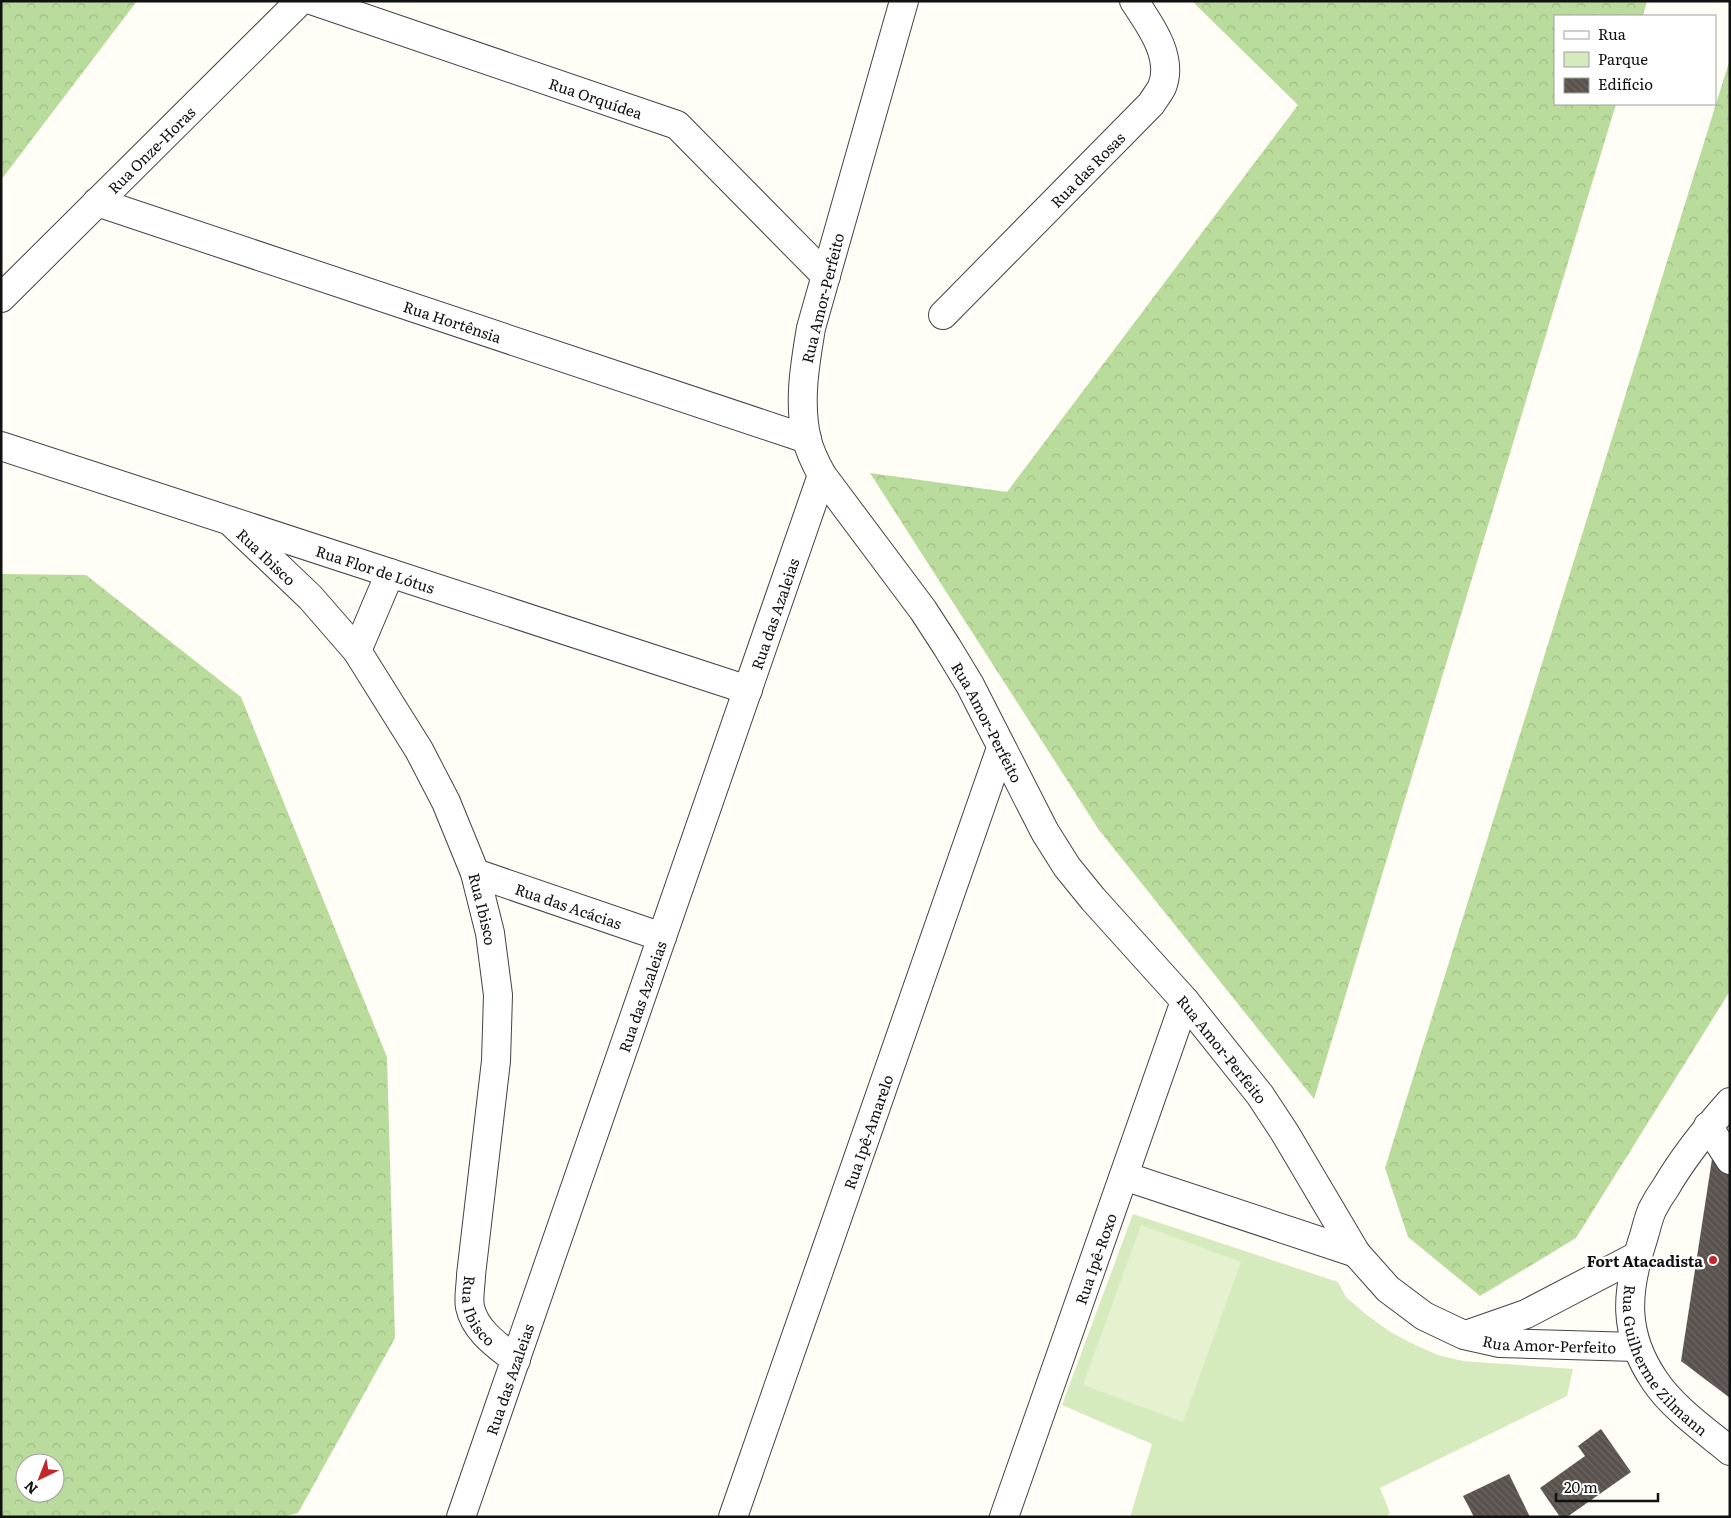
<svg xmlns="http://www.w3.org/2000/svg" width="1731" height="1518" font-family="Literata,serif">
  <defs>
    <pattern id="forest-crowns" width="20" height="18" patternUnits="userSpaceOnUse" patternTransform="scale(1.25)"><rect width="20" height="18" fill="#b9dc9c"/><path d="M2 6a3 3 0 1 1 6 0M12 15a3 3 0 1 1 6 0" fill="none" stroke="#9ebc85"/></pattern>
    <pattern id="building-back-hatch" width="6" height="6" patternUnits="userSpaceOnUse" patternTransform="scale(1.25)"><rect width="6" height="6" fill="#5a524d"/><path d="M-1 5l2 2M0 0l6 6M5-1l2 2" fill="none" stroke="#6d6662"/></pattern>
  </defs>
  <rect width="100%" height="100%" fill="#fffdf5"/>
  <!-- forest -->
  <g fill="url(#forest-crowns)" fill-rule="evenodd">
    <path d="M1,1H137L1,180Z"/>
    <path d="M1192,1H1647L1643,16H1555V104H1616L1314,1099L1099,830L870,473L1007,492L1298,105Z"/>
    <path d="M1730,59V991L1576,1238L1480,1296L1408,1237L1385,1168Z"/>
    <path d="M1,574L86,575L241,697L387,1057L395,1338L298,1513L283,1517H1ZM25,1463H55V1493H25Z"/>
  </g>
  <!-- park -->
  <path fill="#d5ebbd" d="M1133,1214L1338,1282L1346,1297L1368,1316L1392,1333L1415,1345L1438,1355L1463,1361L1573,1369L1567,1396L1380,1488L1390,1513L1386,1517H1130L1152,1444L1062,1405Z"/>
  <!-- pitch -->
  <path fill="#e6f2cf" d="M1141,1225L1241,1262L1183,1422L1083,1385Z"/>
  <!-- building -->
  <g fill="url(#building-back-hatch)">
    <path d="M1730,1131V1398L1681,1361L1712,1159Z"/>
    <path d="M1601,1429L1631,1472L1567,1517H1560L1540,1488L1585,1456L1578,1446Z"/>
    <path d="M1509,1474L1530,1517H1474L1463,1496Z"/>
  </g>
  <g fill="none" stroke-linecap="round" stroke-linejoin="round">
    <defs>
      <g id="minor">
        <path id="s1" d="M314,1L677,125L826,276"/>
        <path id="s2" d="M904,1L811,328C805,364 798,403 807,440C810,452 816,464 822,475L923,610L947,647L970,685L1045,832L1067,867L1093,899L1185,1001L1260,1095L1285,1133L1356,1253L1388,1289L1424,1316L1464,1335L1500,1343L1636,1347"/>
        <path id="s3" d="M97,202L807,439"/>
        <path id="s4" d="M1,298L300,1"/>
        <path id="s5" d="M943,315L1151,104C1154,99 1159,93 1162,87C1174,57 1150,25 1134,1"/>
        <path id="s6" d="M1,446L748,690"/>
        <path id="s7" d="M230,521L310,597L357,651L419,750L446,802L475,873L490,933L498,995L496,1061L471,1275C471,1285 468,1297 470,1307C475,1331 498,1346 516,1360"/>
        <path d="M357,651L390,573"/>
        <path id="s8" d="M475,873L662,937"/>
        <path id="s9" d="M1730,1102C1706,1129 1684,1156 1666,1187C1661,1194 1656,1202 1652,1210C1648,1219 1646,1230 1643,1239C1626,1291 1622,1333 1655,1381C1672,1407 1706,1431 1730,1451"/>
        <path d="M1708,1126L1730,1160"/>
        <path d="M1124,1176L1356,1253"/>
        <path d="M1466,1335L1526,1314L1637,1256"/>
        <path id="s10" d="M461,1517L822,475"/>
        <path id="s11" d="M733,1517L1001,748"/>
        <path id="s12" d="M1004,1517L1185,1001"/>
      </g>
    </defs>
    <!-- minor casing -->
    <use href="#minor" stroke="#444" stroke-width="30"/>
    <!-- minor -->
    <use href="#minor" stroke="#fff" stroke-width="28"/>
  </g>
  <!-- markers -->
  <circle fill="#c4262e" stroke="#fff" stroke-width="2" cx="1713" cy="1260" r="5"/>
  <g text-anchor="middle" dominant-baseline="central" stroke-width="5" stroke-linejoin="round" paint-order="stroke">
    <!-- street labels -->
    <g font-size="15" fill="#111" stroke="#fff">
      <text stroke="none"><textPath href="#s1" startOffset="298">Rua Orquídea</textPath></text>
      <text stroke="none"><textPath href="#s4" startOffset="211">Rua Onze-Horas</textPath></text>
      <text stroke="none"><textPath href="#s5" startOffset="205">Rua das Rosas</textPath></text>
      <text transform="translate(822 298) rotate(-76)">Rua Amor-Perfeito</text>
      <text stroke="none"><textPath href="#s3" startOffset="375">Rua Hortênsia</textPath></text>
      <text stroke="none"><textPath href="#s7" startOffset="51">Rua Ibisco</textPath></text>
      <text stroke="none"><textPath href="#s6" startOffset="394">Rua Flor de Lótus</textPath></text>
      <text stroke="none"><textPath href="#s10" startOffset="956">Rua das Azaleias</textPath></text>
      <text stroke="none"><textPath href="#s2" startOffset="789">Rua Amor-Perfeito</textPath></text>
      <text stroke="none"><textPath href="#s8" startOffset="99">Rua das Acácias</textPath></text>
      <text stroke="none"><textPath href="#s7" startOffset="471">Rua Ibisco</textPath></text>
      <text stroke="none"><textPath href="#s10" startOffset="551">Rua das Azaleias</textPath></text>
      <text stroke="none"><textPath href="#s2" startOffset="1194">Rua Amor-Perfeito</textPath></text>
      <text stroke="none"><textPath href="#s11" startOffset="408">Rua Ipê-Amarelo</textPath></text>
      <text stroke="none"><textPath href="#s12" startOffset="274">Rua Ipê-Roxo</textPath></text>
      <text stroke="none"><textPath href="#s7" startOffset="878">Rua Ibisco</textPath></text>
      <text stroke="none"><textPath href="#s2" startOffset="1662">Rua Amor-Perfeito</textPath></text>
      <text stroke="none"><textPath href="#s9" startOffset="298">Rua Guilherme Zilmann</textPath></text>
      <text stroke="none"><textPath href="#s10" startOffset="146">Rua das Azaleias</textPath></text>
    </g>
    <!-- poi labels -->
    <g font-size="15" font-weight="bold" fill="#111" stroke="#fff" text-anchor="end">
      <text x="1703" y="1260">Fort Atacadista</text>
    </g>
  </g>
  <!-- border -->
  <rect width="1731" height="1518" fill="none" stroke="#111111" stroke-width="5"/>
  <!-- legend -->
  <rect x="1554" y="15" width="162" height="90" fill="#ffffff" stroke="#a0a0a0"/>
  <rect x="1564" y="31" width="25" height="8" fill="#ffffff" stroke="#a0a0a0"/>
  <text x="1598" y="40" font-size="15" fill="#111111">Rua</text>
  <rect x="1564" y="52" width="25" height="15" fill="#d5ebbd" stroke="#a0a0a0"/>
  <text x="1598" y="65" font-size="15" fill="#111111">Parque</text>
  <rect x="1564" y="78" width="25" height="15" fill="url(#building-back-hatch)" stroke="#a0a0a0"/>
  <text x="1598" y="90" font-size="15" fill="#111111">Edifício</text>
  <!-- north arrow -->
  <g transform="translate(40 1478) rotate(223)"><circle r="24" fill="#ffffff" stroke="#a0a0a0"/>
  <path d="M0-4L9 19L0 12L-9 19Z" fill="#c4262e"/>
  <text y="-8" font-size="14" font-weight="bold" text-anchor="middle" fill="#111111">N</text>
  </g>
  <!-- scale -->
  <path d="M1556 1493v8h102v-8" fill="none" stroke="#111111" stroke-width="2.5"/>
  <text x="1564" y="1493" font-size="15" fill="#111111" stroke="#ffffff" stroke-width="4" paint-order="stroke">20 m</text>
</svg>
